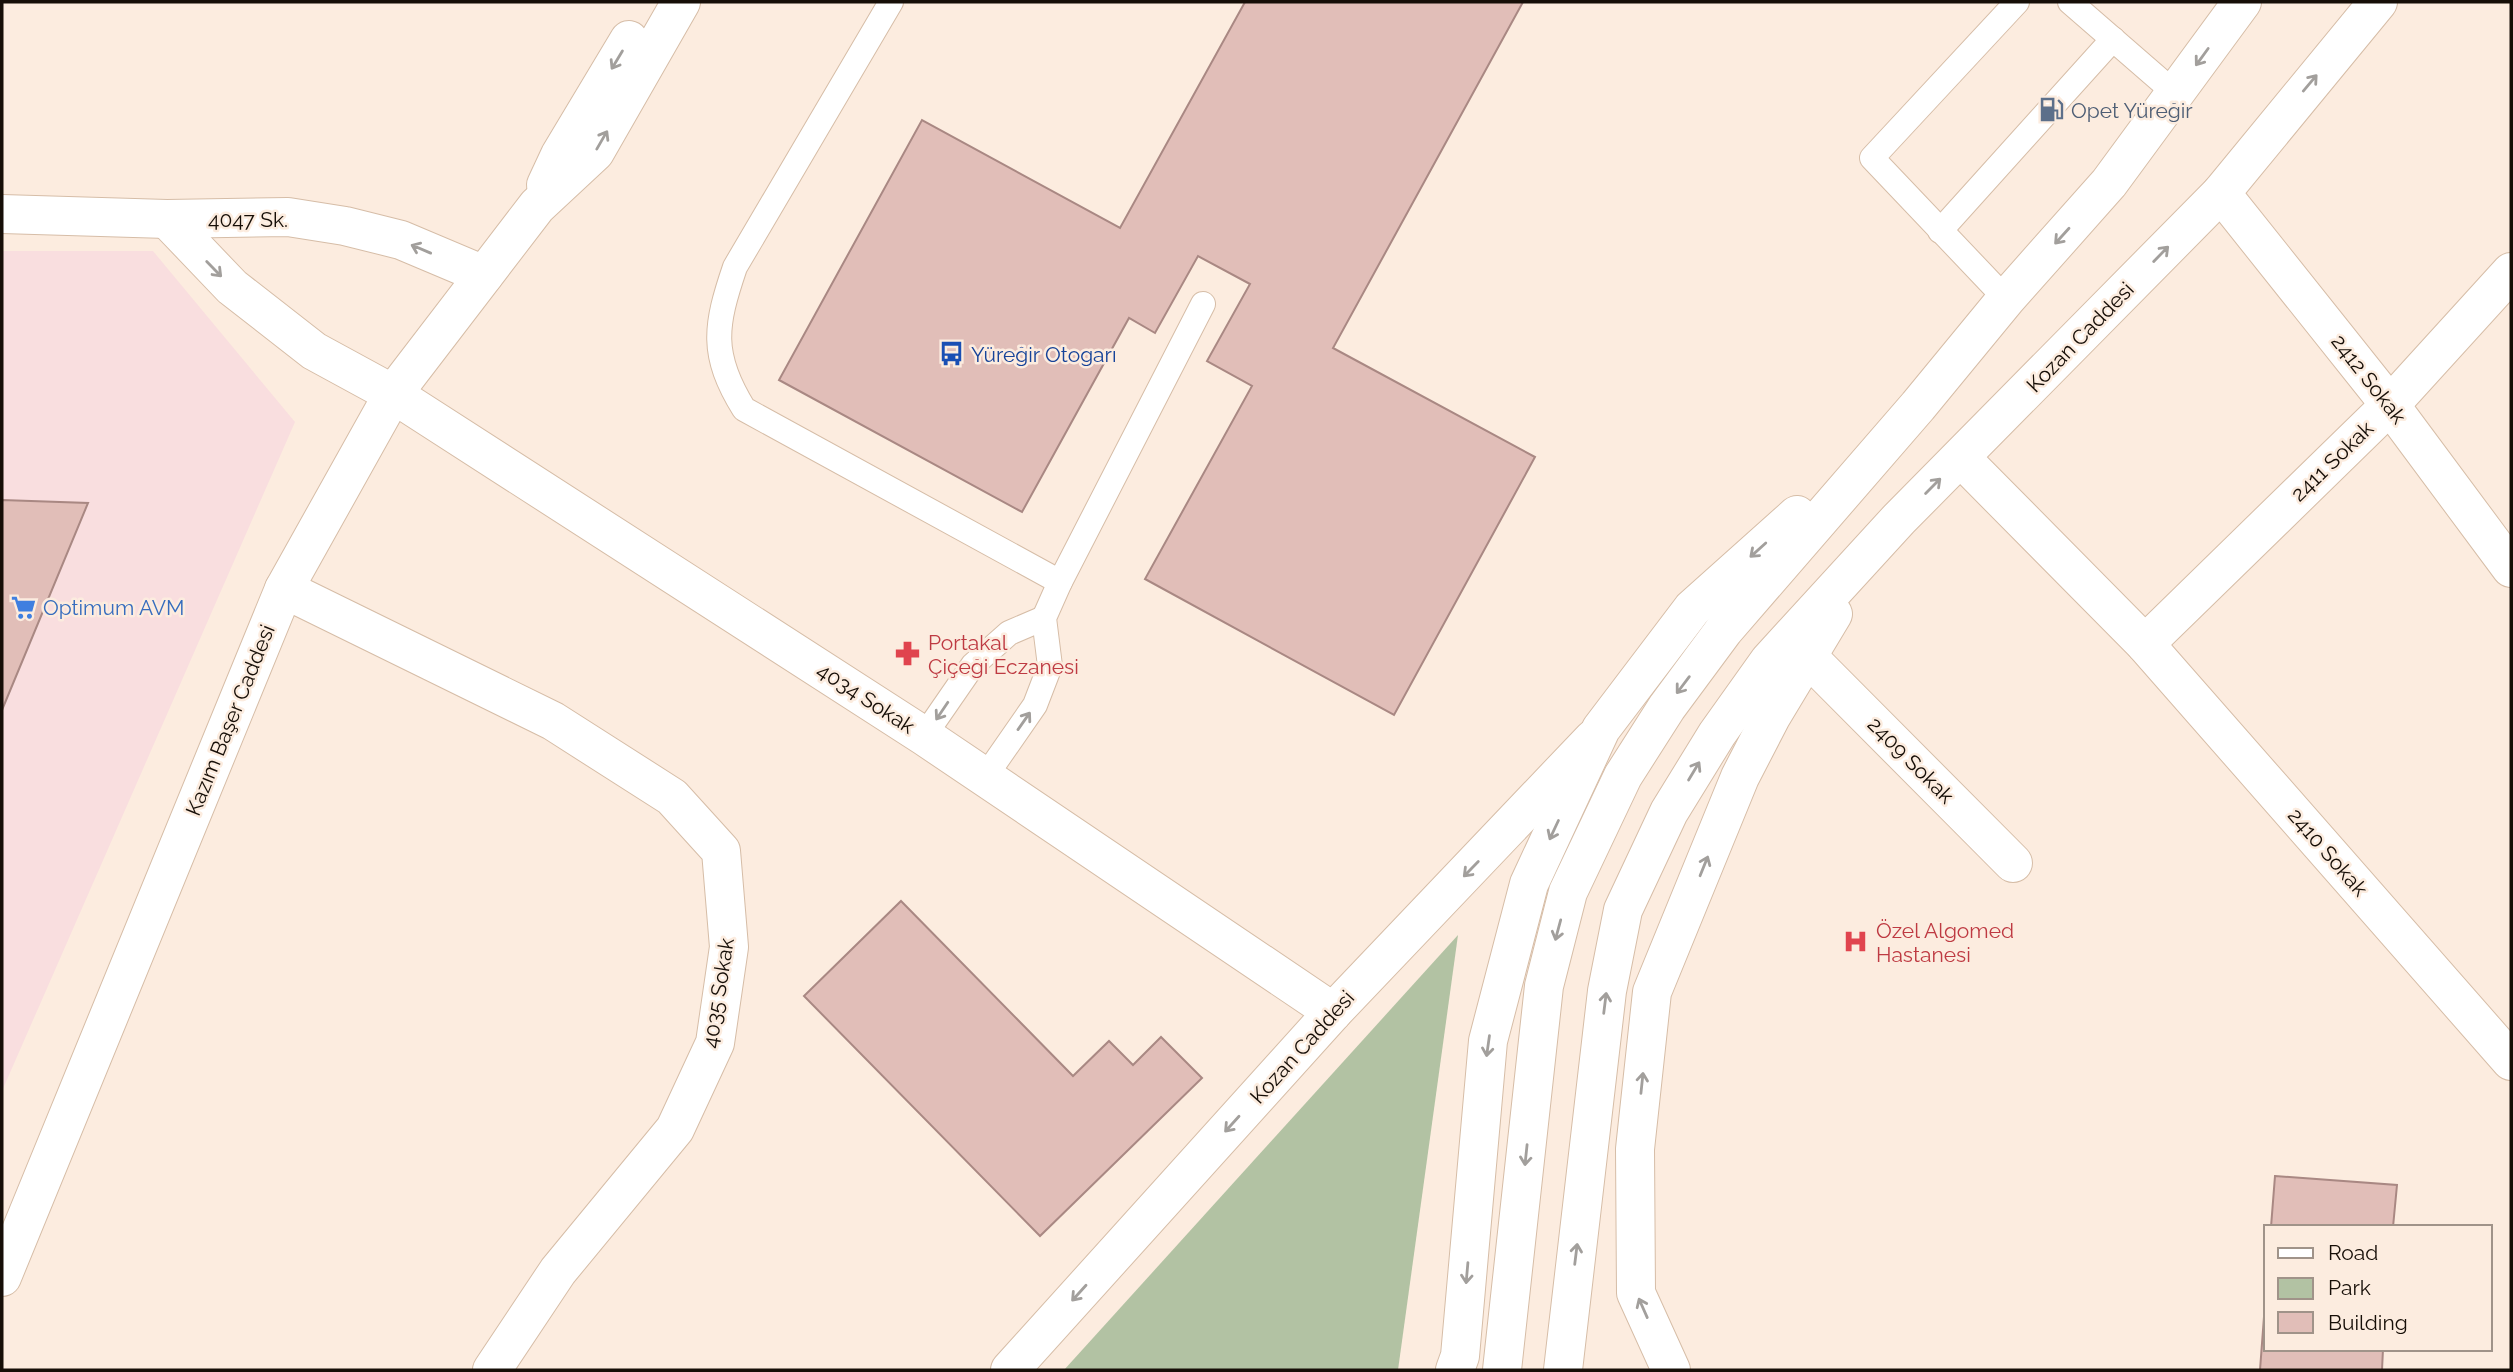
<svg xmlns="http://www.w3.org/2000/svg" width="2513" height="1372" font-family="Raleway,sans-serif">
  <rect width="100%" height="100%" fill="#fcecdf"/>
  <!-- commercial -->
  <path fill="#f9dedf" d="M2,251H153L295,422L2,1091Z"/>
  <!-- green -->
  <path fill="#b2c2a3" d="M1458,935L1398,1370H1064Z"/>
  <!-- building -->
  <g fill="#e1beb8" stroke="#a98883" stroke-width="2">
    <path d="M1245,2H1523L1333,348L1535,457L1394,715L1145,579L1252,386L1207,361L1250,284L1198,256L1155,333L1129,318L1022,512L779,380L922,120L1120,228Z"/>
    <path d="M2,500L88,503L2,710Z"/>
    <path d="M901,901L1073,1076L1109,1041L1133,1065L1161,1037L1202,1078L1040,1236L804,996Z"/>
    <path d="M2275,1176L2397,1185L2393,1227H2271Z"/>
    <path d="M2266,1290V1349H2383L2382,1370H2260Z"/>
  </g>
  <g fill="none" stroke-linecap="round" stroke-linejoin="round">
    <defs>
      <g id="service">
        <path d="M891,2L735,267C715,326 710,354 744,409L1060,582"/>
        <path d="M2070,2L2176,94"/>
        <path d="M1940,231L2113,39"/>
        <path d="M2006,299L1872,158L2017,2"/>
        <path d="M924,736L973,665L1009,633L1044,618"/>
        <path d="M985,777L1035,705L1050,666L1044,618L1060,582L1203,304"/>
      </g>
      <g id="minor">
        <path d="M2221,193L2390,405L2511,568"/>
        <path d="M393,394L924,736L1333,1012"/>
        <path d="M1961,458L2145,644L2511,1061"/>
        <path d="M284,589L553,721L672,797L721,851L729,947L715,1043L675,1129L558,1271L492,1370"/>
        <path d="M2145,644L2390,405L2511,272"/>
        <path d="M1808,657L2013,863"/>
        <path d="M1010,1370L1333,1012L1593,739"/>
      </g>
      <g id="secondary">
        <path d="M546,185L560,155L629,40"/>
        <path d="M2,214L167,219L288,217L345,226L401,240L484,275"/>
        <path d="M167,219L232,287L314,351L393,394"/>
        <path d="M2,1277L284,589L393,394L537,206L595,152L681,2"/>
      </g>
      <g id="trunk">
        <path d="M1455,1370L1460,1356L1488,1041L1529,884L1601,729L1692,609L1797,515"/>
        <path d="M1502,1370L1544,986L1568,892L1623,776L1667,707L1724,630L1918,406L2006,299L2109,183L2242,2"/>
        <path d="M1563,1370L1607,991L1623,910L1669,812L1717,734L1769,661L1899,519L2221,193L2378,2"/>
        <path d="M1671,1370L1636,1293L1635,1149L1652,992L1740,777L1771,717L1833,614"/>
      </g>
    </defs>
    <!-- service casing -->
    <use href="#service" stroke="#d6bda7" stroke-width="26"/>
    <!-- minor casing -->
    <use href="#minor" stroke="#d6bda7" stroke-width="40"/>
    <!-- secondary casing -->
    <use href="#secondary" stroke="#d6bda7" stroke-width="40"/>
    <!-- trunk casing -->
    <use href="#trunk" stroke="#d6bda7" stroke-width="40"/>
    <!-- service -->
    <use href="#service" stroke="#fff" stroke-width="24"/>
    <!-- minor -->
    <use href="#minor" stroke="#fff" stroke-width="38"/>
    <!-- secondary -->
    <use href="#secondary" stroke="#fff" stroke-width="38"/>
    <!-- trunk -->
    <use href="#trunk" stroke="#fff" stroke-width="38"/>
  </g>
  <!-- one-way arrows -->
  <defs><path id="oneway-shaft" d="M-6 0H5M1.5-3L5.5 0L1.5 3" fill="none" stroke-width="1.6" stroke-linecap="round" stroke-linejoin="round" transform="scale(1.75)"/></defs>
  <g stroke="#a29f9c">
    <use href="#oneway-shaft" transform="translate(2202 57) rotate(126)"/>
    <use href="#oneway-shaft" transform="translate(617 60) rotate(121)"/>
    <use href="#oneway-shaft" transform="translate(2310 83) rotate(-50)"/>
    <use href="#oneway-shaft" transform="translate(602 140) rotate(-60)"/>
    <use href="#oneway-shaft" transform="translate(2062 236) rotate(132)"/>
    <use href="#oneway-shaft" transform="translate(421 249) rotate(-157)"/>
    <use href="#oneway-shaft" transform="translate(2161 254) rotate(-46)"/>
    <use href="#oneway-shaft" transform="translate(214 269) rotate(46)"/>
    <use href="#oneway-shaft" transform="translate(1933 486) rotate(-45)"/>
    <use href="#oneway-shaft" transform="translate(1758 550) rotate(138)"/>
    <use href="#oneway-shaft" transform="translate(1683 685) rotate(127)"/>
    <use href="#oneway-shaft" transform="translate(942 711) rotate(124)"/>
    <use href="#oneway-shaft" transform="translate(1024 721) rotate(-55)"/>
    <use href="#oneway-shaft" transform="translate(1694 771) rotate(-59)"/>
    <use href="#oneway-shaft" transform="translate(1554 830) rotate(115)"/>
    <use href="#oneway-shaft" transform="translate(1704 866) rotate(-68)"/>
    <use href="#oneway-shaft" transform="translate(1471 869) rotate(134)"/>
    <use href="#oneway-shaft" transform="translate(1558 930) rotate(105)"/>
    <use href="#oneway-shaft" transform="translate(1605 1003) rotate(-83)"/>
    <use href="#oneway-shaft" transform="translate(1488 1046) rotate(98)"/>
    <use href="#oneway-shaft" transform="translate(1642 1083) rotate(-84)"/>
    <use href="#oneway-shaft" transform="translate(1232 1124) rotate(132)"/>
    <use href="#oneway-shaft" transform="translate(1526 1155) rotate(96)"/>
    <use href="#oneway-shaft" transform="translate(1576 1254) rotate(-83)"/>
    <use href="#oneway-shaft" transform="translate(1467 1273) rotate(95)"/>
    <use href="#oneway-shaft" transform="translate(1079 1293) rotate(132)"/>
    <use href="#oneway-shaft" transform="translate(1643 1308) rotate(-114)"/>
  </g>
  <!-- icons -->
  <defs>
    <symbol id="fuel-bare" viewBox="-9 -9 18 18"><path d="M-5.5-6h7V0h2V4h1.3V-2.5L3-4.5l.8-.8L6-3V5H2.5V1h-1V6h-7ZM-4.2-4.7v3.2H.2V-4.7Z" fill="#5c6f8a" stroke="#fcecdf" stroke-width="2.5" paint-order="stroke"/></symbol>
    <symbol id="bus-bare" viewBox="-9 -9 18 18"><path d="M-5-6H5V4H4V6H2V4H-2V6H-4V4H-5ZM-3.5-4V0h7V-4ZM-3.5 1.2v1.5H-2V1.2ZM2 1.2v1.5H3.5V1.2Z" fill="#1a4fb4" stroke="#fcecdf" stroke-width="2.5" paint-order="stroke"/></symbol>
    <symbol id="supermarket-bare" viewBox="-9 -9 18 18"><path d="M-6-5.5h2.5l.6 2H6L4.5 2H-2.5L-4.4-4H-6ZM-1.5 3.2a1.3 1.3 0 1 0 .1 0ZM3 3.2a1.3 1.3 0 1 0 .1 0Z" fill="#3f7fe0" stroke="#fcecdf" stroke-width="2.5" paint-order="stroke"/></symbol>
    <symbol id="pharmacy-bare" viewBox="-9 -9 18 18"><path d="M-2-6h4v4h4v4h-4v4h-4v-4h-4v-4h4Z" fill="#e0444e" stroke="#fcecdf" stroke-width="2.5" paint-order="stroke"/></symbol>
    <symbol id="hospital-bare" viewBox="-9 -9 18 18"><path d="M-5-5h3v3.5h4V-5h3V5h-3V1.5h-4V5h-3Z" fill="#e0444e" stroke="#fcecdf" stroke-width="2.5" paint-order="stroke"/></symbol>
  </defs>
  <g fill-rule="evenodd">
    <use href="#fuel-bare" x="2034" y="92" width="35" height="35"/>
    <use href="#bus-bare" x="934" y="336" width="35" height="35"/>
    <use href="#supermarket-bare" x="6" y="590" width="35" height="35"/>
    <use href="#pharmacy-bare" x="890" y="636" width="35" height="35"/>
    <use href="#hospital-bare" x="1838" y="924" width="35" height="35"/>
  </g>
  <g text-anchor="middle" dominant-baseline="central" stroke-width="5" stroke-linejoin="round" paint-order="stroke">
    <!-- service labels -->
    <g font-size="21" fill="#4e5e75" stroke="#fcecdf" text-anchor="start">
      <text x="2071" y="110">Opet Yüreğir</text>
    </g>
    <!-- street labels -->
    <g font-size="21" fill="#160e07" stroke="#fcecdf">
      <text x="248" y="219">4047 Sk.</text>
      <text transform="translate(2080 337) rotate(-46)">Kozan Caddesi</text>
      <text transform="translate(2369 379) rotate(52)">2412 Sokak</text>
      <text transform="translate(2332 461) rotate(-44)">2411 Sokak</text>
      <text transform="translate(866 698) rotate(33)">4034 Sokak</text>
      <text transform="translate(230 720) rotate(-68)">Kazım Başer Caddesi</text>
      <text transform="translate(1911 760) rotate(45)">2409 Sokak</text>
      <text transform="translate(2328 852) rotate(49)">2410 Sokak</text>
      <text transform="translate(718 993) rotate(-81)">4035 Sokak</text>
      <text transform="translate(1302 1047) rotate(-48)">Kozan Caddesi</text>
    </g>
    <!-- transit labels -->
    <g font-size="21" fill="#164399" stroke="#fcecdf" text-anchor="start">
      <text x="971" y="354">Yüreğir Otogarı</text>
    </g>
    <!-- shop labels -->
    <g font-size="21" fill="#366cbe" stroke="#fcecdf" text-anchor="start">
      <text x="43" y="607">Optimum AVM</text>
    </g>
    <!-- health labels -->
    <g font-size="21" fill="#be3a42" stroke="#fcecdf" text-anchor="start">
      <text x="928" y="642">Portakal<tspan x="928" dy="24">Çiçeği Eczanesi</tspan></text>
      <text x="1876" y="930">Özel Algomed<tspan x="1876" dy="24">Hastanesi</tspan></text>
    </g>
  </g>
  <!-- border -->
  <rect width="2513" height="1372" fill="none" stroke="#160e07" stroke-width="7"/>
  <!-- legend -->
  <rect x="2264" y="1225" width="228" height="126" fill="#fcecdf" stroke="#a09389" stroke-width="2"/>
  <rect x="2278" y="1248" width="35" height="10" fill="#ffffff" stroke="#a09389" stroke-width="2"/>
  <text x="2328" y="1260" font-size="21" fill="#160e07">Road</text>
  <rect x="2278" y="1278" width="35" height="21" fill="#b2c2a3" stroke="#a09389" stroke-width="2"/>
  <text x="2328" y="1295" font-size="21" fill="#160e07">Park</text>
  <rect x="2278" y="1312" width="35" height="21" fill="#e1beb8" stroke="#a09389" stroke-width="2"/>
  <text x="2328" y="1330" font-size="21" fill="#160e07">Building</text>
</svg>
